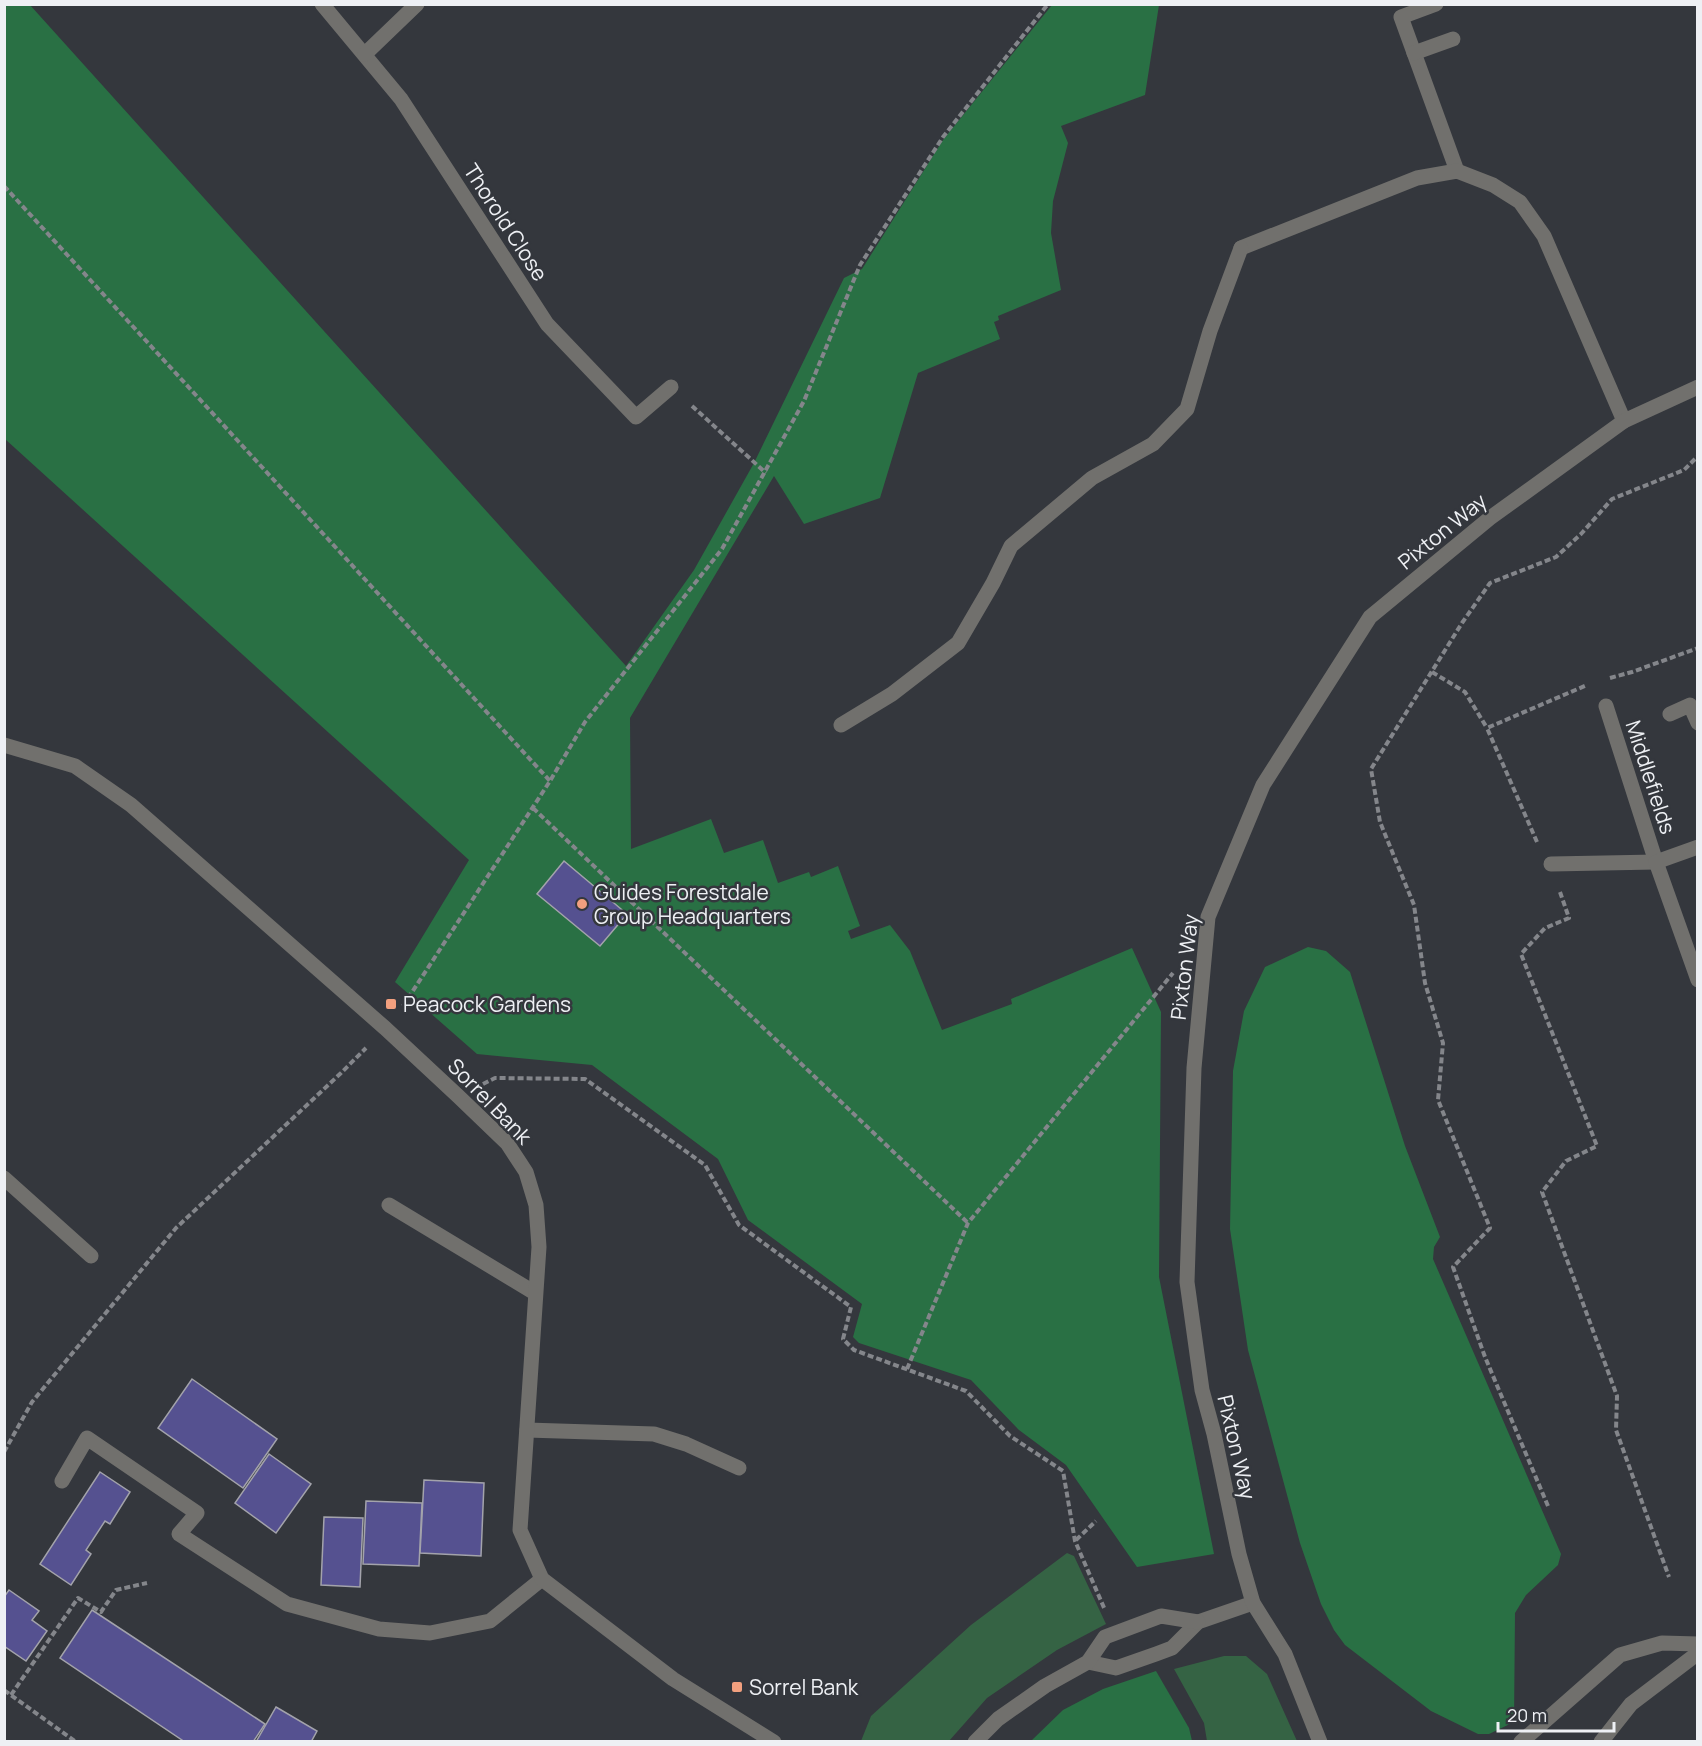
<svg xmlns="http://www.w3.org/2000/svg" width="1702" height="1746" font-family="Manrope,sans-serif">
  <rect width="100%" height="100%" fill="#34373d"/>
  <!-- green -->
  <g fill="#356344">
    <path d="M1067,1553L1074,1556L1106,1624L1057,1650L987,1698L949,1741H861L871,1716L971,1625Z"/>
    <path d="M1224,1656H1246L1267,1674L1297,1741H1207L1204,1723L1174,1669Z"/>
  </g>
  <!-- forest -->
  <g fill="#297044">
    <path d="M4,5H30L626,666L694,570L754,463L844,278L862,269L943,140L1052,5H1159L1145,95L1061,126L1068,143L1053,201L1051,233L1061,290L998,316L999,320L994,322L1000,339L918,373L880,498L804,524L774,476L630,718L631,849L711,819L724,853L763,840L778,883L809,872L811,877L838,866L860,926L848,931L851,939L890,925L910,951L942,1030L1012,1004L1011,999L1132,948L1161,1012L1159,1277L1214,1554L1137,1567L1066,1465L1019,1430L971,1380L859,1343L853,1337L862,1304L748,1220L718,1159L592,1065L477,1054L395,982L469,860L5,439Z"/>
    <path d="M1308,947L1326,951L1350,972L1405,1146L1440,1237L1434,1247L1433,1259L1561,1554L1558,1565L1526,1595L1515,1613L1514,1722L1489,1734H1478L1431,1711L1345,1645L1334,1630L1321,1604L1300,1543L1248,1350L1230,1229L1233,1071L1244,1011L1265,967Z"/>
    <path d="M1156,1671L1189,1728L1192,1741H1031L1063,1710L1103,1689Z"/>
  </g>
  <!-- building -->
  <g fill="#555190" stroke="#a3a3ab" stroke-width="1.5">
    <path d="M564,861L627,914L600,946L537,894Z"/>
    <path d="M192,1379L277,1439L243,1488L158,1428Z"/>
    <path d="M269,1454L311,1484L276,1533L235,1503Z"/>
    <path d="M100,1472L130,1492L110,1524L105,1521L86,1550L91,1554L71,1585L40,1564Z"/>
    <path d="M424,1480L484,1483L481,1556L420,1553Z"/>
    <path d="M366,1501L422,1503L419,1566L363,1564Z"/>
    <path d="M324,1517L363,1518L360,1587L321,1585Z"/>
    <path d="M9,1590L39,1611L32,1620L47,1631L26,1661L4,1646V1597Z"/>
    <path d="M92,1610L265,1724L253,1742H185L60,1658Z"/>
    <path d="M276,1707L317,1731L311,1742H256Z"/>
  </g>
  <g fill="none" stroke-linecap="round" stroke-linejoin="round">
    <!-- path -->
    <g stroke="#84868b" stroke-width="4" stroke-dasharray="6 3" stroke-linecap="butt">
      <path d="M4,186L550,781"/>
      <path d="M692,406L766,473"/>
      <path d="M1432,672L1465,692L1487,728"/>
      <path d="M1610,678L1632,672L1698,648"/>
      <path d="M533,808L968,1223"/>
      <path d="M1537,842L1487,728L1587,685"/>
      <path d="M1560,892L1569,918L1545,928L1521,954L1597,1146L1566,1161L1542,1192L1617,1396L1616,1430L1669,1577"/>
      <path d="M403,1006L550,781L585,722L722,549L804,401L860,265L943,137L1048,4"/>
      <path d="M483,1084L495,1078L585,1079L705,1165L739,1225L851,1307L843,1339L854,1350L966,1391L1010,1436L1063,1471L1075,1541L1105,1610"/>
      <path d="M907,1369L968,1223L1173,973"/>
      <path d="M4,1452L32,1402L176,1228L341,1073L366,1048"/>
      <path d="M1548,1506L1485,1357L1453,1267L1490,1228L1438,1100L1443,1043L1425,983L1414,905L1380,822L1371,769L1462,623L1490,583L1556,557L1581,534L1612,499L1684,470L1698,456"/>
      <path d="M1076,1540L1096,1521"/>
      <path d="M4,1690L76,1742"/>
      <path d="M11,1695L78,1598L101,1612L116,1590L147,1583"/>
    </g>
    <!-- service -->
    <g stroke="#71706d" stroke-width="15">
      <path d="M1436,4L1401,17L1457,171"/>
      <path d="M1414,53L1453,39"/>
      <path d="M1241,248L1417,178L1457,171L1493,185L1520,202L1544,236L1624,421"/>
      <path d="M1670,714L1690,705L1698,723"/>
      <path d="M1551,864L1656,862"/>
      <path d="M389,1205L535,1293"/>
      <path d="M527,1430L654,1434L686,1444L739,1468"/>
      <path d="M62,1481L87,1438L197,1513L179,1534L287,1604L379,1629L430,1633L490,1621L542,1579"/>
    </g>
    <!-- minor -->
    <g stroke="#71706d" stroke-width="15">
      <path d="M322,4L401,99L547,324L636,417L671,387"/>
      <path d="M365,54L417,4"/>
      <path d="M1606,706L1656,862"/>
      <path d="M841,725L892,694L958,643L993,583L1011,546L1092,478L1153,444L1187,409L1210,331L1241,248"/>
      <path d="M4,745L75,766L131,805L385,1028L458,1096L507,1143L526,1172L536,1205L539,1247L520,1530L542,1579L673,1679L774,1742"/>
      <path d="M1698,847L1656,862L1698,980"/>
      <path d="M4,1178L91,1256"/>
      <path d="M1088,1662L1116,1668L1156,1654L1172,1648L1198,1622L1253,1603"/>
      <path d="M975,1742L998,1719L1045,1686L1088,1662L1105,1637L1161,1616L1198,1622"/>
      <path d="M1320,1742L1285,1654L1253,1603L1239,1554L1214,1434L1202,1390L1187,1282L1194,1068L1208,917L1263,785L1370,617L1490,518L1624,421L1698,387"/>
      <path d="M1521,1742L1620,1655L1662,1643L1698,1644"/>
      <path d="M1601,1742L1631,1704L1698,1653"/>
    </g>
  </g>
  <!-- markers -->
  <g fill="#f2a07f" stroke="#34373d" stroke-width="2">
    <circle cx="582" cy="904" r="6"/>
    <rect x="385" y="998" width="12" height="12" rx="3"/>
    <rect x="731" y="1681" width="12" height="12" rx="3"/>
  </g>
  <g text-anchor="middle" dominant-baseline="central" stroke-width="5" stroke-linejoin="round" paint-order="stroke">
    <!-- street labels -->
    <g font-size="21" fill="#eef0f4" stroke="#34373d">
      <text transform="translate(506 222) rotate(57)">Thorold Close</text>
      <text transform="translate(1442 531) rotate(-39)">Pixton Way</text>
      <text transform="translate(1651 777) rotate(72)">Middlefields</text>
      <text transform="translate(1184 967) rotate(-83)">Pixton Way</text>
      <text transform="translate(490 1101) rotate(46)">Sorrel Bank</text>
      <text transform="translate(1237 1447) rotate(77)">Pixton Way</text>
    </g>
    <!-- poi labels -->
    <g font-size="21" fill="#eef0f4" stroke="#34373d" text-anchor="start">
      <text x="594" y="892">Guides Forestdale<tspan x="594" dy="24">Group Headquarters</tspan></text>
      <text x="403" y="1004">Peacock Gardens</text>
      <text x="749" y="1687">Sorrel Bank</text>
    </g>
  </g>
  <!-- border -->
  <rect width="1702" height="1746" fill="none" stroke="#eef0f4" stroke-width="12"/>
  <!-- scale -->
  <path d="M1498 1722v9h116v-9" fill="none" stroke="#eef0f4" stroke-width="3"/>
  <text x="1507" y="1722" font-size="18" fill="#eef0f4" stroke="#34373d" stroke-width="4.5" paint-order="stroke">20 m</text>
</svg>
